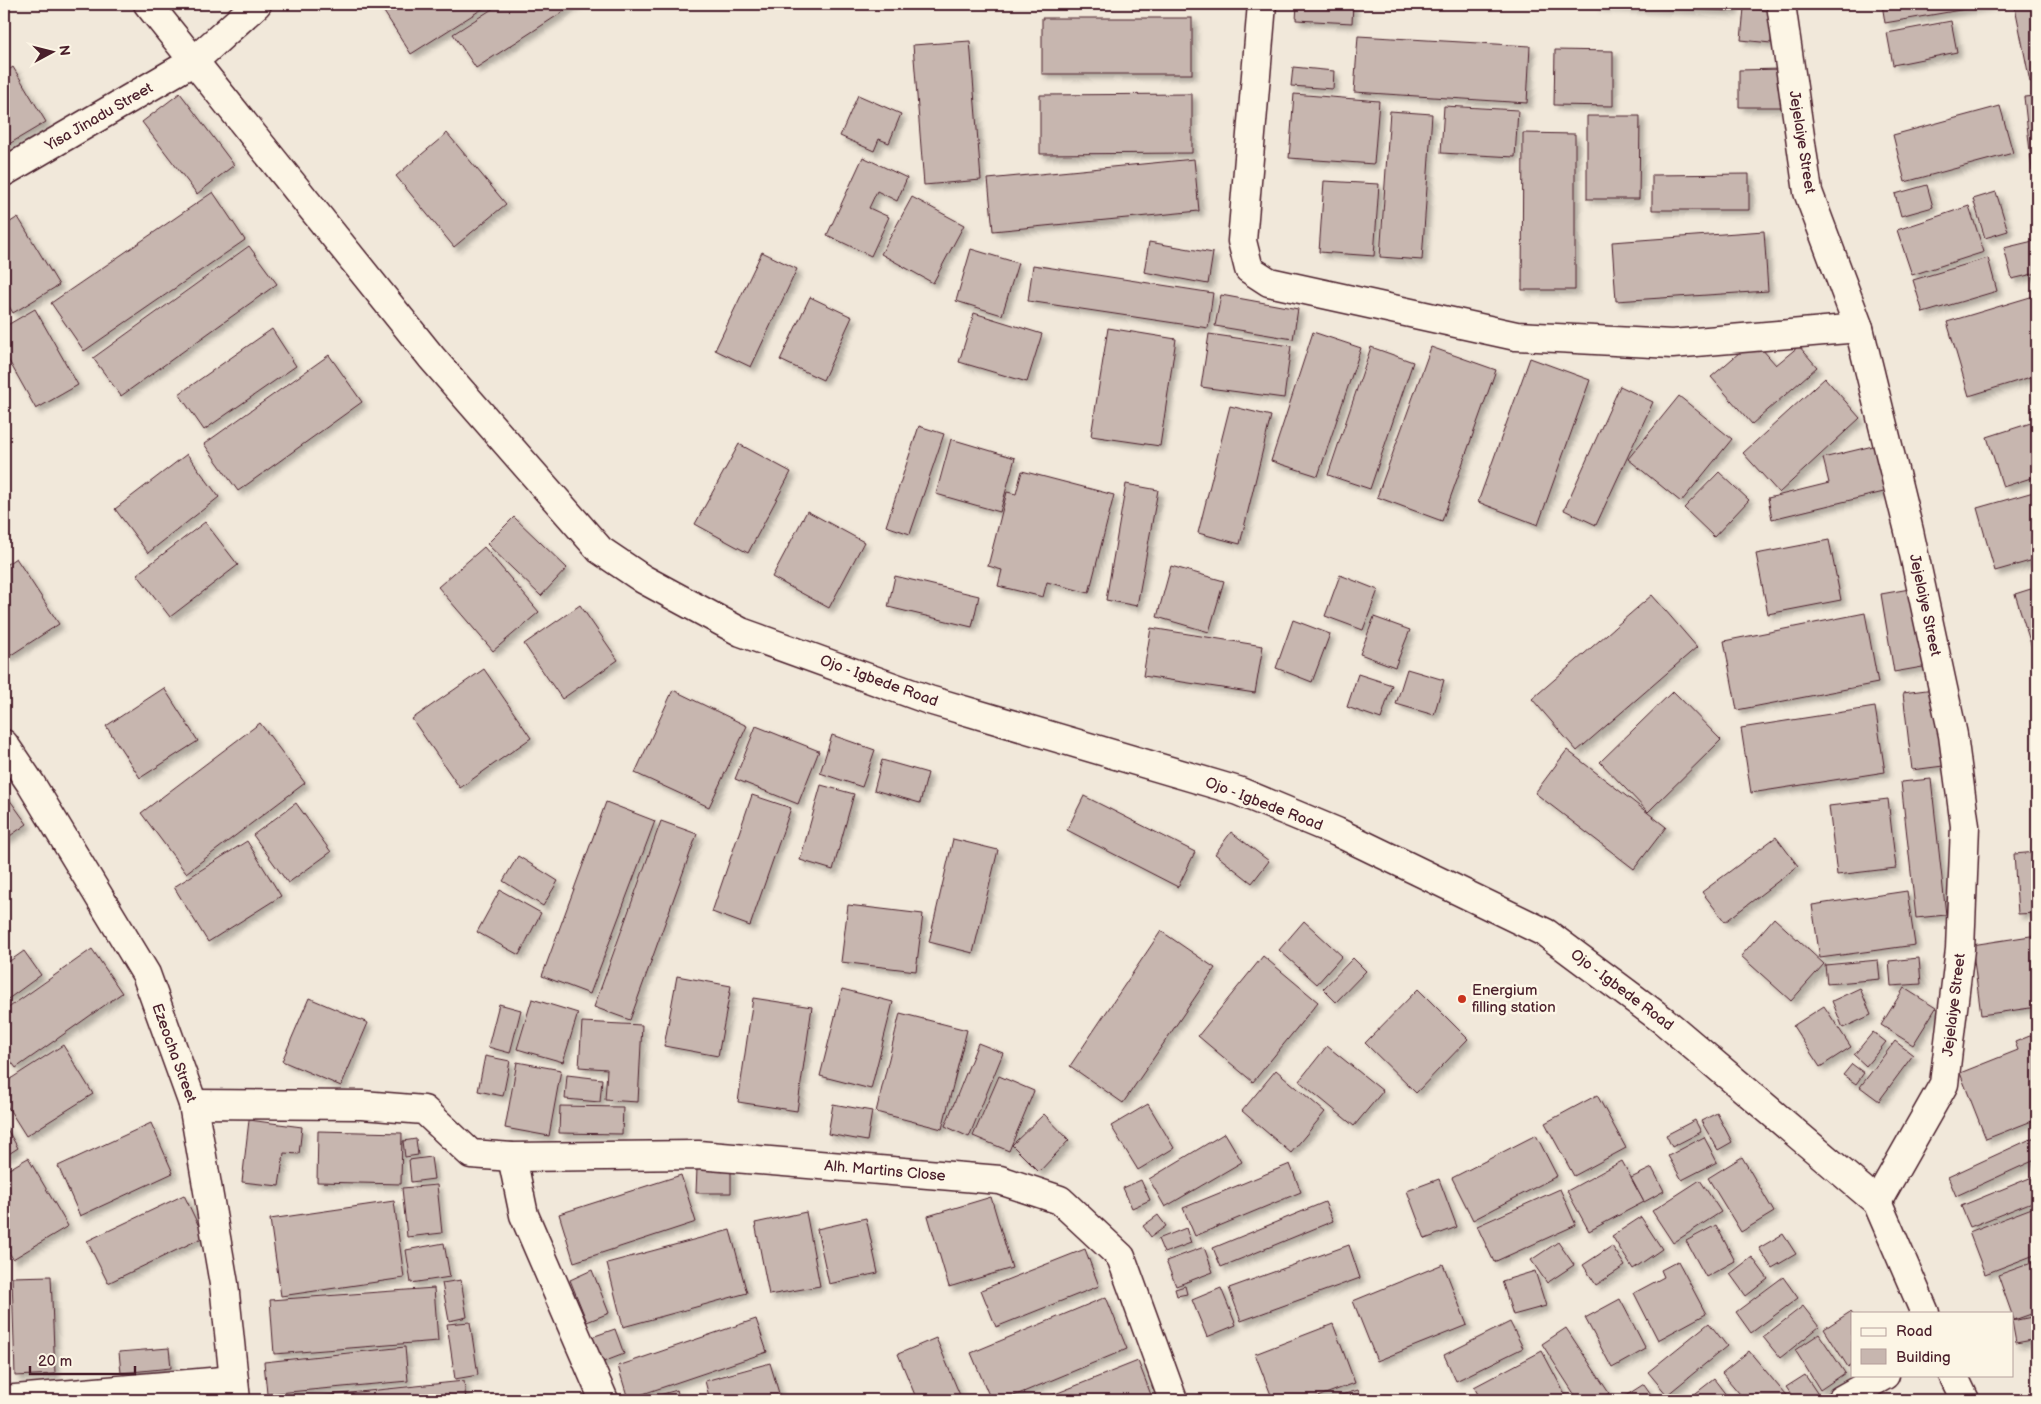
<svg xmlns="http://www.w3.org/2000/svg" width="2041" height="1404" font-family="'Balsamiq Sans',sans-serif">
  <defs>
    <filter id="shadow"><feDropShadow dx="4.5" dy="4.5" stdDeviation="2.5" flood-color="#0004"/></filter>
  </defs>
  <rect width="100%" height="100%" fill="#f1e8da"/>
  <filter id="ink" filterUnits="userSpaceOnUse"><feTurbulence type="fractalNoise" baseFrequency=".02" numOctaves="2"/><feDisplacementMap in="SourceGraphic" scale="10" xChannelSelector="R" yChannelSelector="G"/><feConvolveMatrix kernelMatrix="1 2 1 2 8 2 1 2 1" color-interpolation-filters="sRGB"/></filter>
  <g filter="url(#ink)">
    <!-- building -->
    <g fill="#c7b6af" stroke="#4a1f2b" filter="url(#shadow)">
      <path d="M379,4H490L411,54Z"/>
      <path d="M500,4H575L476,68L453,34Z"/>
      <path d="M1297,4H1353L1352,23L1296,20Z"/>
      <path d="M1596,4H1734V11L1596,6Z"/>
      <path d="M1882,4H1995L1885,23Z"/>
      <path d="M2037,4V80L2030,82L2015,7Z"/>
      <path d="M1744,8L1774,11L1771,43L1741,40Z"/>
      <rect x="1042" y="18" width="150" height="56"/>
      <path d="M1951,21L1957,52L1893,65L1887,33Z"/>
      <path d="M1358,36L1530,46L1527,103L1354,92Z"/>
      <path d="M970,41L981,180L924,185L913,45Z"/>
      <path d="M1555,50L1613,51V106L1554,105Z"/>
      <path d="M13,67L46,122L4,147V73Z"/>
      <path d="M1293,67L1334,71L1333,89L1291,86Z"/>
      <path d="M1781,69V107H1739V70Z"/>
      <path d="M180,93L234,165L197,194L142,122Z"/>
      <path d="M1192,94V153L1040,154V95Z"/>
      <path d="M1294,94L1379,101L1374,164L1289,158Z"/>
      <path d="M858,95L901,114L889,143L879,139L874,151L840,136Z"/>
      <path d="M2037,96V170H2032L2024,97Z"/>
      <path d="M1444,106L1518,110L1515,157L1441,153Z"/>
      <path d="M2000,106L2013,153L1905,182L1893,135Z"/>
      <path d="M1390,111L1432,114L1422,260L1380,257Z"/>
      <path d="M1587,116H1640L1639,199H1587Z"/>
      <path d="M447,133L506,204L454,247L396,176Z"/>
      <path d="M1523,133L1575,134V290H1522Z"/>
      <path d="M863,157L907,178L897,201L877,191L869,208L889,217L871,256L827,235Z"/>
      <path d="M1194,159L1199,211L993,231L988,179Z"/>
      <path d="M1749,174V210H1652V175Z"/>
      <path d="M1324,181L1379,184L1374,256L1319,252Z"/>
      <path d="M1927,185L1933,207L1901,216L1895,194Z"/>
      <path d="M213,192L245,240L84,351L51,303Z"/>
      <path d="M1996,192L2008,231L1985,238L1973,199Z"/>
      <path d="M912,197L964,225L933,283L881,254Z"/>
      <path d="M1969,206L1984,252L1912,275L1897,230Z"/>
      <path d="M18,217L59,285L13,313L4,298V226Z"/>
      <path d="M1764,231L1768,291L1616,301L1612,242Z"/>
      <path d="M2037,240V273L2012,279L2004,248Z"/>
      <path d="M1149,242L1213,253L1208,284L1144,272Z"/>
      <path d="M249,246L277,284L121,396L93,358Z"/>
      <path d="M971,249L1018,263L1002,315L956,301Z"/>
      <path d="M762,252L797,269L751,367L715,350Z"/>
      <path d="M1988,258L1997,291L1923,313L1913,280Z"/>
      <path d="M1033,265L1213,293L1208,328L1028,301Z"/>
      <path d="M1221,295L1298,309L1293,339L1215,326Z"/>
      <path d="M2037,295V375L1969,396L1947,322Z"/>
      <path d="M810,297L852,317L823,380L780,360Z"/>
      <path d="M35,309L78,385L36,409L4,352V327Z"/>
      <path d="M974,313L1042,334L1027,382L959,362Z"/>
      <path d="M1108,328L1176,339L1160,446L1091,436Z"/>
      <path d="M272,329L296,366L204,430L179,394Z"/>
      <path d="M1313,332L1361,348L1318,476L1271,461Z"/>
      <path d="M1209,334L1291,346L1284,398L1201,387Z"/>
      <path d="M1754,340L1776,365L1799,346L1817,367L1752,424L1711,377Z"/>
      <path d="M1371,347L1413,362L1370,489L1328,475Z"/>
      <path d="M1431,347L1496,370L1442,521L1377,497Z"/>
      <path d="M329,355L362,402L238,491L204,444Z"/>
      <path d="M1530,358L1590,380L1538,525L1478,502Z"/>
      <path d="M1825,378L1860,418L1779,493L1743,453Z"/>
      <path d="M1620,386L1653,402L1596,525L1564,510Z"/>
      <path d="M1679,396L1732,439L1681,502L1628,459Z"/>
      <path d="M1230,406L1271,416L1240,544L1198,533Z"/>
      <path d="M2037,421V476L2003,487L1987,437Z"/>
      <path d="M919,426L944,434L910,534L886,526Z"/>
      <path d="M951,439L1015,458L1000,512L936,494Z"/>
      <path d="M739,444L791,472L748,553L695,524Z"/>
      <path d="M1881,444L1892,490L1772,519L1768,498L1829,483L1823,458Z"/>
      <path d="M187,454L219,497L148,553L115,509Z"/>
      <path d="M1022,471L1114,495L1089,593L1047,582L1043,597L998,586L1002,570L988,566L1007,492L1016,494Z"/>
      <path d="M1719,472L1749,500L1714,537L1684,508Z"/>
      <path d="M1126,484L1158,490L1137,606L1106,600Z"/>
      <path d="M2037,491V559L1995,571L1977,508Z"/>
      <path d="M807,511L864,542L829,608L772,577Z"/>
      <path d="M514,517L567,568L541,596L487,544Z"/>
      <path d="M205,522L238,565L170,617L137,574Z"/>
      <path d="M1829,540L1841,600L1768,614L1756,554Z"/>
      <path d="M484,547L539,612L493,651L438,587Z"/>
      <path d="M16,558L59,624L8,657L4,651V566Z"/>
      <path d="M1171,566L1224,581L1209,632L1157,617Z"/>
      <path d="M1340,575L1378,590L1363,630L1325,616Z"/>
      <path d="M895,576L979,596L972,627L888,607Z"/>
      <path d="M1921,587L1934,665L1894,672L1881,594Z"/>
      <path d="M2037,587V657H2035L2015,594Z"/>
      <path d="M1652,595L1697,647L1577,751L1532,699Z"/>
      <path d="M580,605L618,660L562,699L524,644Z"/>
      <path d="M1865,613L1878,683L1737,710L1724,641Z"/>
      <path d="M1374,617L1410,630L1395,667L1360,654Z"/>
      <path d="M1293,620L1330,634L1312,682L1276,668Z"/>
      <path d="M1151,628L1263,646L1255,693L1143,676Z"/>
      <path d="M484,669L531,738L460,788L412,719Z"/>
      <path d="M1407,669L1444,680L1434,715L1396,704Z"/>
      <path d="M1358,674L1392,685L1381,719L1347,707Z"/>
      <path d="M164,688L198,741L140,778L106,726Z"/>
      <path d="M1942,688L1951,765L1912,770L1903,693Z"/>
      <path d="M673,690L747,726L709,807L635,773Z"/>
      <path d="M1673,691L1721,740L1648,812L1600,762Z"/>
      <path d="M1875,707L1885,772L1751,793L1741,728Z"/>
      <path d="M260,723L305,783L186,873L141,813Z"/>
      <path d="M756,726L819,751L798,804L735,779Z"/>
      <path d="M832,735L875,750L862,787L820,773Z"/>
      <path d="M1567,750L1666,827L1634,869L1535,793Z"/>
      <path d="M882,760L928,773L920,803L874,790Z"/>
      <path d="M1931,779L1946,915L1916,918L1901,782Z"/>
      <path d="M821,785L854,794L833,870L800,860Z"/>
      <path d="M4,792L27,824L4,840Z"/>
      <path d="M752,795L791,808L750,926L712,912Z"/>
      <path d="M1084,796L1195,852L1178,887L1067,830Z"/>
      <path d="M1888,799L1896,868L1837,875L1829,806Z"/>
      <path d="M606,802L655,821L590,994L542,976Z"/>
      <path d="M296,803L331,852L288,883L253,835Z"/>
      <path d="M661,821L697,834L630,1020L594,1007Z"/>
      <path d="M1231,832L1269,861L1252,883L1215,854Z"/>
      <path d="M1776,837L1798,866L1725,922L1702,892Z"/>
      <path d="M953,839L998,850L973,953L929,942Z"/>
      <path d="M247,841L281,896L208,942L174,887Z"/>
      <path d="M2037,852V913L2018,914L2014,854Z"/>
      <path d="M518,856L558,881L543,906L503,881Z"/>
      <path d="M500,890L541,913L519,955L477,932Z"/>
      <path d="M1907,891L1915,945L1820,958L1812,905Z"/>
      <path d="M848,905L923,914L916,971L841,962Z"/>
      <path d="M1774,918L1824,964L1791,1001L1741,956Z"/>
      <path d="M1304,921L1342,956L1317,984L1279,950Z"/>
      <path d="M1161,931L1215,968L1123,1103L1070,1066Z"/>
      <path d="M2037,935V1007L1981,1015L1972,945Z"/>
      <path d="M92,949L122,993L16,1068L4,1052V1011Z"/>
      <path d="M24,951L41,975L4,1002V965Z"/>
      <path d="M1263,956L1318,1002L1253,1082L1198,1036Z"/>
      <path d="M1353,958L1366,971L1336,1002L1323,989Z"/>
      <path d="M1919,958L1921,984L1891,986L1889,961Z"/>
      <path d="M1878,960L1880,979L1827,984L1825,965Z"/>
      <path d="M677,976L731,986L718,1056L664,1046Z"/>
      <path d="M1860,988L1871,1015L1843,1028L1832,1001Z"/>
      <path d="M1904,988L1936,1008L1913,1045L1881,1025Z"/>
      <path d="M842,989L893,1002L871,1089L820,1076Z"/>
      <path d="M1418,989L1468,1039L1416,1093L1365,1043Z"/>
      <path d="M309,998L368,1023L341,1086L282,1061Z"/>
      <path d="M753,998L812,1007L797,1111L738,1102Z"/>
      <path d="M532,999L578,1013L563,1062L517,1049Z"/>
      <path d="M499,1004L521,1010L510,1053L488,1047Z"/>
      <path d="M1824,1006L1851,1047L1820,1067L1793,1026Z"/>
      <path d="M900,1013L967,1030L942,1129L876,1112Z"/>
      <path d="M582,1022L642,1025L638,1102L605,1100L607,1069L579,1067Z"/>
      <path d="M1873,1032L1886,1042L1866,1066L1854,1055Z"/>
      <path d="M2037,1033V1119L1986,1139L1960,1073L2018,1050L2015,1042Z"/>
      <path d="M1895,1041L1913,1055L1879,1101L1860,1087Z"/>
      <path d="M978,1043L1003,1053L969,1137L945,1126Z"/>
      <path d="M63,1045L93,1094L26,1136L4,1101V1083Z"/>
      <path d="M1327,1046L1383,1091L1354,1126L1299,1081Z"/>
      <path d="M485,1056L510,1061L503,1096L478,1091Z"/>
      <path d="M517,1062L561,1070L549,1136L505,1128Z"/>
      <path d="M1852,1064L1864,1073L1856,1084L1843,1075Z"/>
      <path d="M1276,1070L1325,1112L1291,1153L1242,1111Z"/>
      <path d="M567,1075L602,1079L600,1102L565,1099Z"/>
      <path d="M999,1076L1034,1091L1009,1151L973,1136Z"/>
      <path d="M1597,1095L1626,1148L1574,1176L1545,1123Z"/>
      <path d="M833,1104L872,1111L867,1141L828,1134Z"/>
      <path d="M1148,1104L1174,1148L1138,1170L1111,1126Z"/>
      <path d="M560,1106L623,1107L622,1134L559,1133Z"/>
      <path d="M1717,1113L1732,1142L1718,1150L1701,1121Z"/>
      <path d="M1044,1114L1069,1140L1039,1172L1012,1145Z"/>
      <path d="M249,1120L302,1127L299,1154L284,1153L279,1186L242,1182Z"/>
      <path d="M1695,1120L1701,1132L1672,1147L1666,1135Z"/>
      <path d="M151,1123L173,1173L80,1216L58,1166Z"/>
      <path d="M4,1124L18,1148L4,1157Z"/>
      <path d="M318,1131L402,1133L401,1184L317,1182Z"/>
      <path d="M1225,1133L1242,1162L1165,1207L1149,1179Z"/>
      <path d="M1536,1135L1557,1176L1473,1220L1452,1178Z"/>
      <path d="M2037,1136V1159L1956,1196L1948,1177Z"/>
      <path d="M1704,1137L1717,1162L1682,1180L1668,1156Z"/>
      <path d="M416,1139L418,1155L405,1157L403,1141Z"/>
      <path d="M431,1157L434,1179L411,1182L409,1160Z"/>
      <path d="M1742,1157L1774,1212L1741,1232L1708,1178Z"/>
      <path d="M28,1158L68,1226L13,1259L4,1244V1172Z"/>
      <path d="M1622,1161L1644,1202L1589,1231L1567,1191Z"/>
      <path d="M1290,1164L1301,1192L1195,1236L1183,1208Z"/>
      <path d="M697,1168H731V1193H696Z"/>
      <path d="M1652,1168L1664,1191L1644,1202L1631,1178Z"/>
      <path d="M681,1175L696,1222L574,1262L559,1214Z"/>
      <path d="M2037,1175V1200L1970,1227L1961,1206Z"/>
      <path d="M1439,1179L1457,1227L1425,1239L1407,1191Z"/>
      <path d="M1141,1180L1150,1200L1132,1208L1123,1188Z"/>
      <path d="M1700,1180L1721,1212L1673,1243L1652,1211Z"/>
      <path d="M437,1185L442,1233L407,1237L402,1188Z"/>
      <path d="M1560,1189L1576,1225L1494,1262L1477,1226Z"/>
      <path d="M184,1195L204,1237L108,1283L87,1241Z"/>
      <path d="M991,1197L1012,1268L949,1287L928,1216Z"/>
      <path d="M394,1201L404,1278L281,1296L270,1219Z"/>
      <path d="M1325,1202L1333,1221L1221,1267L1213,1248Z"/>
      <path d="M2037,1206V1254L1985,1274L1969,1232Z"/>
      <path d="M806,1212L820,1286L769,1295L755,1223Z"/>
      <path d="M1158,1215L1166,1226L1151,1237L1143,1226Z"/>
      <path d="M1641,1217L1662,1249L1633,1269L1612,1236Z"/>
      <path d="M866,1218L878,1273L829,1284L817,1229Z"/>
      <path d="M1716,1225L1735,1261L1706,1277L1686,1241Z"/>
      <path d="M1186,1228L1191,1243L1164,1253L1158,1239Z"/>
      <path d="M730,1230L747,1293L623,1327L607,1263Z"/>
      <path d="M1783,1234L1796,1254L1772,1268L1759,1248Z"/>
      <path d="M1558,1242L1574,1265L1547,1283L1531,1260Z"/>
      <path d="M444,1243L450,1277L411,1283L406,1250Z"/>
      <path d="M1349,1245L1360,1278L1241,1321L1229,1288Z"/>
      <path d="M1612,1246L1625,1266L1596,1285L1583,1265Z"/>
      <path d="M1204,1247L1213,1272L1176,1286L1166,1261Z"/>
      <path d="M1085,1249L1099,1286L996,1327L981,1290Z"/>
      <path d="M1752,1257L1768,1279L1746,1296L1730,1274Z"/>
      <path d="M1678,1261L1706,1314L1658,1340L1634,1293L1664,1277L1661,1270Z"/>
      <path d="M2037,1261V1312L2014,1320L1998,1275Z"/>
      <path d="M1443,1264L1467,1325L1377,1361L1353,1301Z"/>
      <path d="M592,1270L609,1313L587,1322L570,1280Z"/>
      <path d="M1535,1271L1546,1306L1513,1315L1502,1281Z"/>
      <path d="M51,1276L55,1374L15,1376L12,1277Z"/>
      <path d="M1783,1277L1798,1298L1751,1333L1736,1312Z"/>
      <path d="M461,1280L467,1317L449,1321L442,1283Z"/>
      <path d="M1185,1286L1187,1294L1177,1296L1175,1289Z"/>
      <path d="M434,1288L438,1341L274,1354L270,1300Z"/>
      <path d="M1221,1288L1236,1325L1207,1337L1192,1300Z"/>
      <path d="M1106,1297L1127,1349L1004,1400H991L971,1353Z"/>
      <path d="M1620,1299L1646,1349L1612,1368L1585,1318Z"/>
      <path d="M1803,1306L1819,1327L1780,1358L1763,1337Z"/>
      <path d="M1850,1312L1852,1315V1364L1848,1367L1824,1329Z"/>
      <path d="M2037,1316V1339L2016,1343L2012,1321Z"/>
      <path d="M756,1319L767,1352L628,1399L618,1366Z"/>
      <path d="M470,1322L478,1375L455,1379L447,1324Z"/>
      <path d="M1510,1322L1523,1348L1456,1381L1444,1355Z"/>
      <path d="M1709,1323L1727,1346L1667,1395L1648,1372Z"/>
      <path d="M1333,1324L1355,1383L1309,1400H1273L1255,1354Z"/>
      <path d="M1566,1328L1609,1393L1599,1400H1578L1542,1344Z"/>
      <path d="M615,1329L624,1354L598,1364L589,1338Z"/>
      <path d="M1819,1334L1845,1373L1820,1390L1795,1350Z"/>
      <path d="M936,1338L962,1400H917L898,1354Z"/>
      <path d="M405,1347L408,1381L267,1394L264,1362Z"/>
      <path d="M169,1348L171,1368L121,1373L119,1352Z"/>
      <path d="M1542,1351L1568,1400H1481L1474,1387Z"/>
      <path d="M1749,1351L1790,1400H1745L1722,1373Z"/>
      <path d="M1138,1361L1153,1400H1040Z"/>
      <path d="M770,1363L781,1400H710L705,1381Z"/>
      <path d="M1805,1375L1819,1396L1813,1400H1795L1786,1387Z"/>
      <path d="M1714,1379L1730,1400H1687Z"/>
      <path d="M464,1381L466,1400H282Z"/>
      <path d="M1644,1384L1655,1400H1619Z"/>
      <path d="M677,1390L680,1400H641Z"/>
      <path d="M1358,1390L1362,1400H1325Z"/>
    </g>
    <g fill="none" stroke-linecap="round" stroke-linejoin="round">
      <defs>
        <g id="minor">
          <path d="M1262,4L1242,241L1249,269L1269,282L1516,336L1672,344L1859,328"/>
          <path d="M1781,4L1808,192L1859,328L1909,531L1953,735L1965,826L1960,949L1944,1084L1877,1202"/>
          <path d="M4,172L194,61L257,4"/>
          <path d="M4,744L31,784L146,974L193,1104L224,1284L236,1400"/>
          <path d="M193,1104L362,1105L424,1110L471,1154L512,1157L698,1155L1000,1180L1060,1200L1121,1257L1173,1400"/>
          <path d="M512,1157L524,1215L604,1400"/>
          <path d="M4,1400L234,1380"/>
          <path d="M1841,1400L1885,1375"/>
        </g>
        <g id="major">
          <path d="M148,4L432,358L600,550L643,579L741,632L929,700L1238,791L1337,832L1546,933L1664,1021L1877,1202L1925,1313"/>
          <path d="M1953,1375L1965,1400"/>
        </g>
      </defs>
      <!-- minor casing -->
      <use href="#minor" stroke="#4a1f2b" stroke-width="31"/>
      <!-- major casing -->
      <use href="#major" stroke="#4a1f2b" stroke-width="31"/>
      <!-- minor -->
      <use href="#minor" stroke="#fcf5e5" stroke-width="28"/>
      <!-- major -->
      <use href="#major" stroke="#fcf5e5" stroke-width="28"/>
    </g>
  </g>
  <!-- markers -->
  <circle fill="#c8321e" stroke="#fcf5e5" stroke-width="2" cx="1462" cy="999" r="5"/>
  <g text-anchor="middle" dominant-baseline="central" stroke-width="5" stroke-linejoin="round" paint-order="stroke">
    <!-- street labels -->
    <g font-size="15" fill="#4a1f2b" stroke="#fcf5e5">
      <text transform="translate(99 117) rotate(-30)">Yisa Jinadu Street</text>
      <text transform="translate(1802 142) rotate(81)">Jejelaiye Street</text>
      <text transform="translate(1925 605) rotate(78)">Jejelaiye Street</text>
      <text transform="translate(879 681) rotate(20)">Ojo - Igbede Road</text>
      <text transform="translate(1264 804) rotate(21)">Ojo - Igbede Road</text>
      <text transform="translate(1622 990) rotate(37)">Ojo - Igbede Road</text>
      <text transform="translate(1954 1005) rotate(-83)">Jejelaiye Street</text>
      <text transform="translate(174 1053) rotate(70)">Ezeocha Street</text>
      <text transform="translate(885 1171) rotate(5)">Alh. Martins Close</text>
    </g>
    <!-- poi labels -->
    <g font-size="15" fill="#4a1f2b" stroke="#fcf5e5" text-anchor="start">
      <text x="1472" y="990">Energium<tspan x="1472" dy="17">filling station</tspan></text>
    </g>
  </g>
  <!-- margin -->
  <rect width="2041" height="1404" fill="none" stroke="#fcf5e5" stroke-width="20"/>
  <rect x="10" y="10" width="2021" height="1384" fill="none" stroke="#4a1f2b" stroke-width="2" filter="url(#ink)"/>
  <!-- legend -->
  <rect x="1851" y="1312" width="162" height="65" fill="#fcf5e5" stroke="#b59f9b"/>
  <rect x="1861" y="1328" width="25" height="8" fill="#fcf5e5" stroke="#b59f9b"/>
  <text x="1896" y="1336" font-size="15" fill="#4a1f2b">Road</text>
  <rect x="1861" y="1349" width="25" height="15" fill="#c7b6af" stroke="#b59f9b"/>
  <text x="1896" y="1362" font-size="15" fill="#4a1f2b">Building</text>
  <!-- north arrow -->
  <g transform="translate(52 52) rotate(83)" stroke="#fcf5e5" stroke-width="4" paint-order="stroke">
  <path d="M0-4L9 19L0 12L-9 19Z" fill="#4a1f2b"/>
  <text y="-8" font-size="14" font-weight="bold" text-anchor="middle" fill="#4a1f2b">N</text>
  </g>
  <!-- scale -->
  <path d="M30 1366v8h105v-8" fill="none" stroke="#4a1f2b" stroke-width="2.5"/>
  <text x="38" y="1366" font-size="15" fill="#4a1f2b" stroke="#fcf5e5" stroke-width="4" paint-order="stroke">20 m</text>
</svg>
